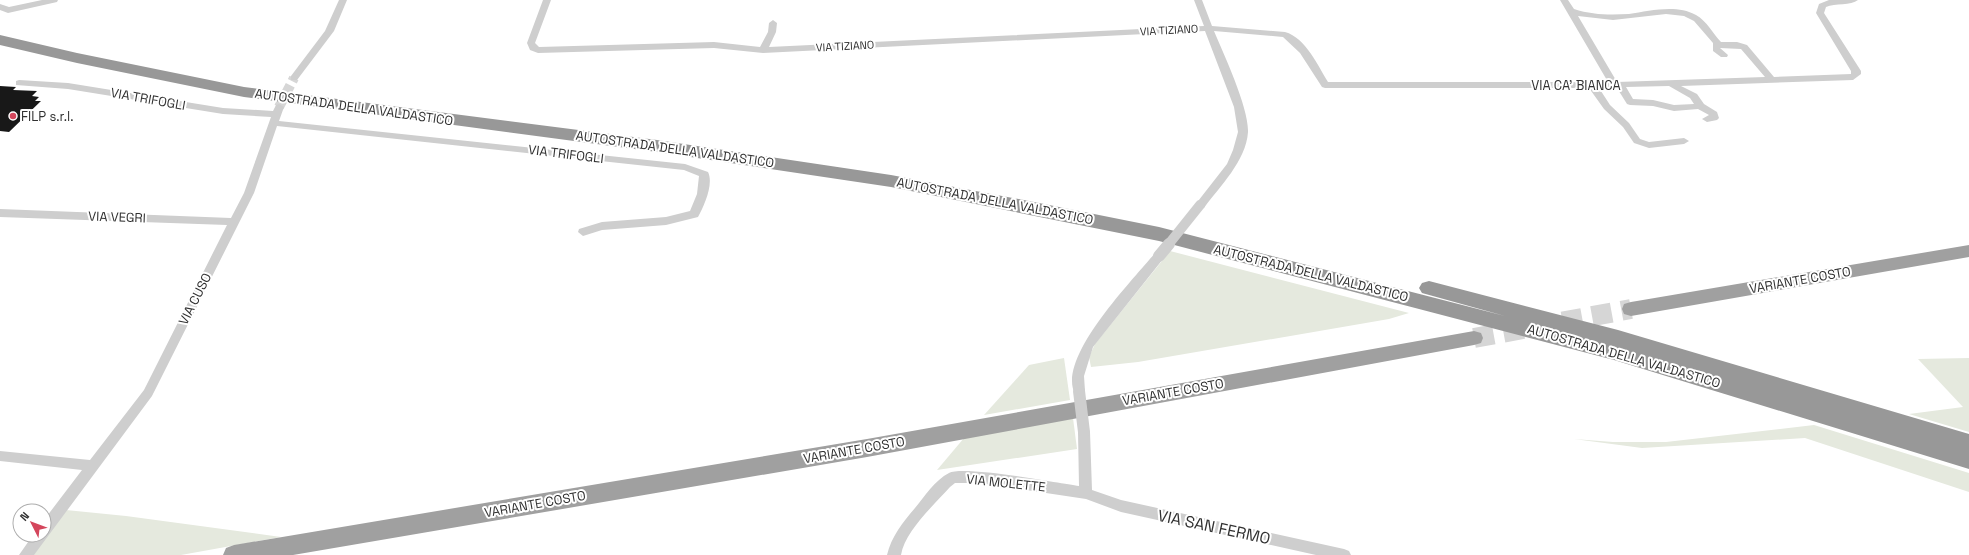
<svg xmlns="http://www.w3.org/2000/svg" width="1969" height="555" font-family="'Space Grotesk',sans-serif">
  <rect width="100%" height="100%" fill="#fff"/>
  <!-- green -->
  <g fill="#e5e9de">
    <path d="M1170,251L1409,313L1389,319L1138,362L1091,367L1089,357L1095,344Z"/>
    <path d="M1064,358L1070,400L984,415L1029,365Z"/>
    <path d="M1969,358V432L1909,414L1963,407L1918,359Z"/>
    <path d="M1073,418L1077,449L937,470L964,438Z"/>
    <path d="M1814,425L1969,473V492L1805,438L1642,448L1574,439L1613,442H1666Z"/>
    <path d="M66,510L126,516L281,537L181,555H31Z"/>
  </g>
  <!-- building -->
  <path fill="#181818" d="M0,86L16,87L13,90L37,91L32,96L39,97L35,101H41L9,132L0,131Z"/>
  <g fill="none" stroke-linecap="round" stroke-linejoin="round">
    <!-- minor-tunnel -->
    <path stroke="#d6d6d6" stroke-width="10" stroke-dasharray="10 4.5" stroke-linecap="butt" d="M279,107L294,78"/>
    <!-- trunk-tunnel -->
    <path stroke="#d6d6d6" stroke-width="20" stroke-dasharray="20 10" stroke-linecap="butt" d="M1474,338L1631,309"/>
    <!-- minor -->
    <g fill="#cecece" fill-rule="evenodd">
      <path d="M42,0H58L57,2L8,13L0,10V4L9,7Z"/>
      <path d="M339,0H347L334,31L297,80H291V76L325,31Z"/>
      <path d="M543,0H551L535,43L539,47L714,42L760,47L768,32L769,23L773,20L777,23L776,32L769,47L1204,26L1194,0H1202L1212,26L1285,32C1306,38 1318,66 1328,82H1608L1560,0H1568L1574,9C1592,15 1610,15 1629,14C1650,11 1676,4 1696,15C1707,21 1713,34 1721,42H1737L1747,45L1774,77L1851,74V71L1816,13L1819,4L1829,0H1858C1851,6 1835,3 1826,7L1824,13L1861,71V74L1853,80L1681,86L1697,94L1704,104L1717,112L1719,118L1717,120L1707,122L1702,119L1709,115L1698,109L1674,111L1653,106L1630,105L1627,104L1617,88H1599L1610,105L1629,123L1640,139L1649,142L1684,138L1689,141L1684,144L1649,148L1634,143L1623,127L1604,109L1589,88H1325L1322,87L1300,53L1283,37L1214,31C1224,55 1249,108 1248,132C1246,161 1220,186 1204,208L1200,209L1195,205L1227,164L1233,150L1238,132L1234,107L1205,31L763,53L714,48L538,53L530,50L527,43ZM1666,14L1684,16L1694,21L1713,43V51L1721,57H1727L1728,55L1720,48L1741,49L1765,77L1617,82L1578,16L1613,20ZM1669,86L1690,98L1694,104L1674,105L1653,100L1633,99L1626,87Z"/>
      <path d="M19,80L68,83L223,108L273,111L276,105L279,104L284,107L279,121L685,164L708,172C714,184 704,206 698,217L666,225L602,230L583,236L578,232L579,229L602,222L666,217L690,211L697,194L699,176L684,170L277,126L254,193L152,396L34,555H19L33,535H44V520L82,470L0,461V451L90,460L144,390L227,225L0,217V209L231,218L244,193L271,117L223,114L68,89L16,85V81Z"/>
      <path d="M1159,252L1163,253L1164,256L1163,259L1093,347L1084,376L1085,391L1083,394L1079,396L1075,394C1056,358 1133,280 1155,253Z"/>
      <path d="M1084,427L1088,428L1090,432L1092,490L1121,500L1344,549L1349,551L1351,555H1316L1121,512L1086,499L979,483H955L950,487C934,505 905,531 901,555H887C891,537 903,522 915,508C924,497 935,480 949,473C964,465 1057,483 1079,486L1078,432L1080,428Z"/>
    </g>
    <!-- trunk -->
    <g fill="#a0a0a0" fill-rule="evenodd">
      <path d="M1969,245V257L1631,316L1624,314L1622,309L1624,304L1631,302Z"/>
      <path d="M1474,331L1481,333L1483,338L1481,343L1474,345L867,457L293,555H223L226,548L234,545L867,439Z"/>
    </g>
    <!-- motorway -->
    <path fill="#989898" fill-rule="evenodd" d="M0,35L77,53L244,87L657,140L891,175L1029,201L1159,227L1505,316L1422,293L1419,288L1422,283L1429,281L1618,330L1969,434V469L1614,360L1159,241L891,187L657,152L244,97L77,63L0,45Z"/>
    <!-- minor-bridge-far1 -->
    <path stroke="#cecece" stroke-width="10" d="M1168,245L1200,205"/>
    <!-- minor-bridge -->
    <g stroke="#cecece" stroke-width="12">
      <path d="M1159,256L1169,244"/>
      <path d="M1079,391L1084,432"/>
    </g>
  </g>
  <!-- markers -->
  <circle fill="#d4465c" stroke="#fff" stroke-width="1.5" cx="13" cy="116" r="4"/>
  <g text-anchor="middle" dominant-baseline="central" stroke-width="4" stroke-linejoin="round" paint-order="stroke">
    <!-- far-street labels -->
    <g font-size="11" fill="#313131" stroke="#fff">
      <text transform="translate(1169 30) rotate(-3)">VIA TIZIANO</text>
      <text transform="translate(845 46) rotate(-3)">VIA TIZIANO</text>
    </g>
    <!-- street labels -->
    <g font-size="13" fill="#313131" stroke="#fff">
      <text x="1576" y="85">VIA CA' BIANCA</text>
      <text transform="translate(148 99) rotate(10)">VIA TRIFOGLI</text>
      <text transform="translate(354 107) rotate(8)">AUTOSTRADA DELLA VALDASTICO</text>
      <text transform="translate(675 149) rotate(8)">AUTOSTRADA DELLA VALDASTICO</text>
      <text transform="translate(566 154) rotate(7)">VIA TRIFOGLI</text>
      <text transform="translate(995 201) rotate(11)">AUTOSTRADA DELLA VALDASTICO</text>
      <text transform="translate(117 217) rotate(2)">VIA VEGRI</text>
      <text transform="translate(1311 273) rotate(14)">AUTOSTRADA DELLA VALDASTICO</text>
      <text transform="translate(1800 280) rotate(-10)">VARIANTE COSTO</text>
      <text transform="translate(195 299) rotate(-63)">VIA CUSO</text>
      <text transform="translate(1624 356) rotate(16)">AUTOSTRADA DELLA VALDASTICO</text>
      <text transform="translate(1173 392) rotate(-10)">VARIANTE COSTO</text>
      <text transform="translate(854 450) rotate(-10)">VARIANTE COSTO</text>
      <text transform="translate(1006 483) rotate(6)">VIA MOLETTE</text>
      <text transform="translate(535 504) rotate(-10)">VARIANTE COSTO</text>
    </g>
    <!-- poi labels -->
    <g font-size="13" fill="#313131" stroke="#fff" text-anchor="start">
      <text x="21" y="116">FILP s.r.l.</text>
    </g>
    <!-- near-street labels -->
    <g font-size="16" fill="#313131" stroke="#fff">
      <text transform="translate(1214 527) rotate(12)">VIA SAN FERMO</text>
    </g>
  </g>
  <!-- north arrow -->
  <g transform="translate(32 523) rotate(312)"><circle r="19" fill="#ffffff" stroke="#adadad"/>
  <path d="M0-3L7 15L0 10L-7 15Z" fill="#d4465c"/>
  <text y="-6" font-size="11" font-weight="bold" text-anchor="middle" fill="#313131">N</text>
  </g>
</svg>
